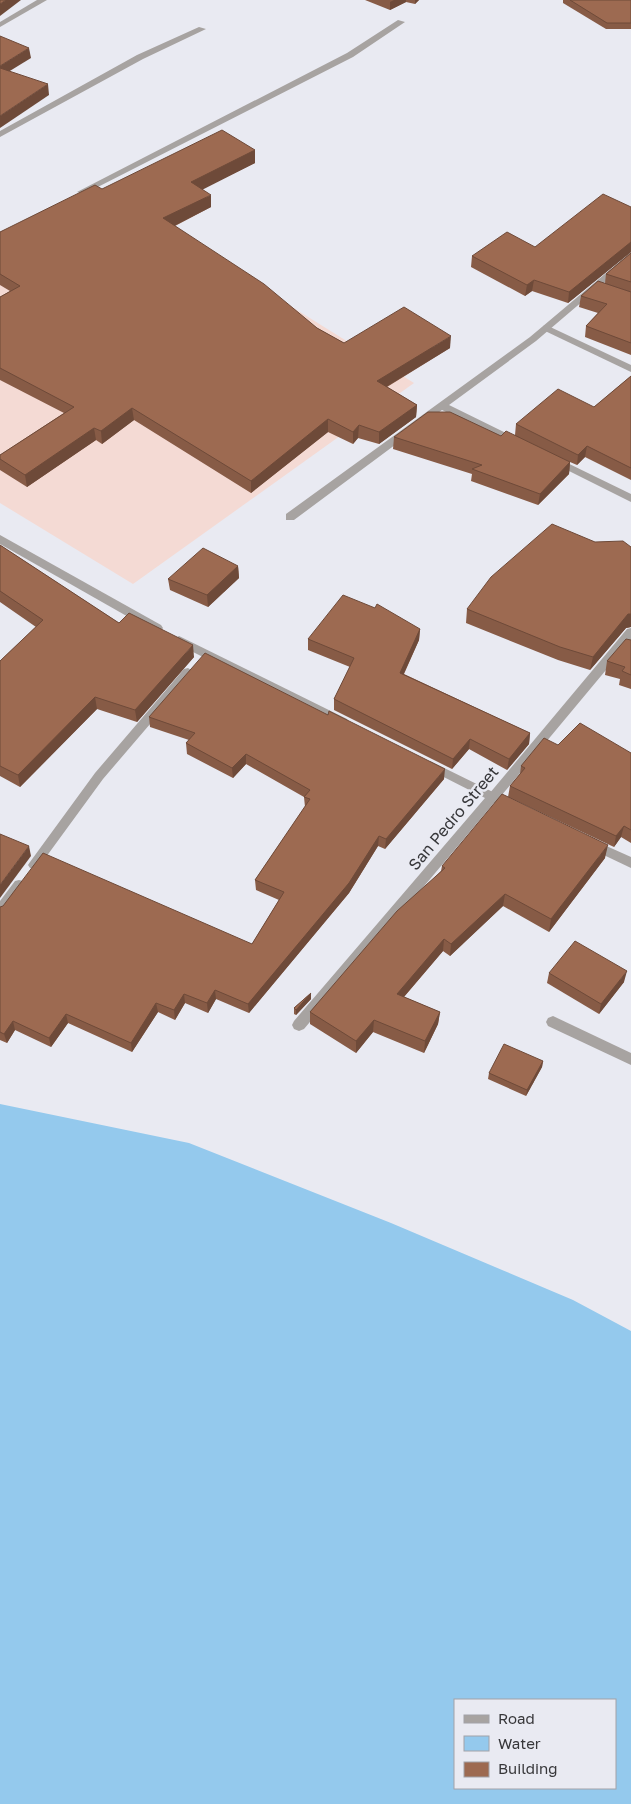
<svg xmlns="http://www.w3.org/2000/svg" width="631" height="1804" font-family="'Golos Text',sans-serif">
  <rect width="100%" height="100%" fill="#e9eaf2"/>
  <!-- education -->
  <path fill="#f4dad4" d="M101,188L414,383L133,584L0,503V246Z"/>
  <!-- water -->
  <path fill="#94c9ed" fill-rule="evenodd" d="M0,1104L189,1143L391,1223L573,1300L631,1331V1804H0ZM455,1700H615V1788H455Z"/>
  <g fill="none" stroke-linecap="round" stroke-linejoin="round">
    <!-- service -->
    <path fill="#a7a3a1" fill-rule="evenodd" d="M546,325L631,365V372L543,330V326Z"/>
    <!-- minor -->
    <g fill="#a7a3a1" fill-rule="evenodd">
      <path d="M37,0H47L0,27V22Z"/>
      <path d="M398,20L405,22L353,57L84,194L77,192L347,53Z"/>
      <path d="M199,27L206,29L143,59L0,137V131L137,55Z"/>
      <path d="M631,252V260L536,341L449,405L520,440V444H512L442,410L294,520H286V514L530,337Z"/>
      <path d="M555,457L631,494V502L551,462V458Z"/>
      <path d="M0,535L161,625L163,628L161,631H153L0,544Z"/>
      <path d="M179,636L347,719L349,722L347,725H339L175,643L173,640Z"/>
      <path d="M188,668L194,672L192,675L103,779L38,868H30L28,865L30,862L95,773L184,669Z"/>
      <path d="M430,761L497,794L499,797L304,1029L299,1031L294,1029L292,1025L294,1021L485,798L426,768L424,765Z"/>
      <path d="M19,880L23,881L25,885L23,889L4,915L0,916V901L15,881Z"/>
      <path d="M553,1016L631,1053V1065L548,1026L546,1022L548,1018Z"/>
    </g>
    <!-- tertiary -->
    <g fill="#a7a3a1" fill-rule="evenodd">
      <path d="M631,628V640L501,796L516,803L518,806L516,809C508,812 492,804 487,797L489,794L627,629Z"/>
      <path d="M593,840L631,857V868L589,848L587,845L589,842Z"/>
    </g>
  </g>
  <!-- wall -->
  <g fill="#875b46">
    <path d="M365,0H419L415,4L406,2L390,10Z"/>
    <path d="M563,0H631V29H606L563,3Z"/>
    <path d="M255,150V163L202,189L211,207L175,226L317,328L344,343L450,348L387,387L417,405L416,417L379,444L358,438L353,444L328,432L251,493L134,420L102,444L96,440L27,487L0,470V455L64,413L0,380V297L10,291L0,285V232L102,189Z"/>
    <path d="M631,207V252L568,303L532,291L525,296L471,267L472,256L535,247Z"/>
    <path d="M631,253V355L585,337L586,326L598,313L579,307L581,296L605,283L606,274Z"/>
    <path d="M631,376V480L585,457L577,465L570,462L569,474L538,505L471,481L472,474L393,449L394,437L501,436L515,435L516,424L594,407Z"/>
    <path d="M595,542L631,547V627L626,628L590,670L558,660L466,623L467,609Z"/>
    <path d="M0,545L119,623L194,657L137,722L97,709L20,787L0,776V661L36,627L0,602Z"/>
    <path d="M238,566L239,578L208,607L170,590L168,579Z"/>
    <path d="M420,629L419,640L404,674L530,733L529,744L507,770L469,749L452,769L334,710V699L350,667L308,650V639Z"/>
    <path d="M631,640V689L619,685L620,679L605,675L607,661Z"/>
    <path d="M149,717L444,779L385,849L378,846L349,893L249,1013L216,999L208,1013L185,1003L175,1020L158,1012L132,1052L68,1023L51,1047L15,1030L7,1043L0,1040V907L252,944L279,900L256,890L255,880L305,807L304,797L246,764L233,778L187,754L186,743L189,740L150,727Z"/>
    <path d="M558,745L631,753V843L621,837L614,847L508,797L510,786L520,774L521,766Z"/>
    <path d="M605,858L549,932L503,906L450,956L443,951L404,997L440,1012L438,1024L424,1053L373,1032L356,1053L310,1024V1012L441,871L442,866Z"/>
    <path d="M549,973L624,982L599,1014L547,983Z"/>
    <path d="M311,993V999L296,1015L294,1014V1008Z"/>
    <path d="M543,1061L542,1067L526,1096L488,1079L489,1073Z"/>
  </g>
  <!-- shaded-wall -->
  <g fill="#6e4a39">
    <path d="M6,0H21L0,16V4Z"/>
    <path d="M394,0H406V2L390,10V2Z"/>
    <path d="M415,0H419L415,4Z"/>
    <path d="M29,48L31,58L0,77V66Z"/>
    <path d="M48,84L49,95L0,128V116Z"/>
    <path d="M255,150V163L192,195L191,182Z"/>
    <path d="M211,195V207L164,231L163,218Z"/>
    <path d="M631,242V252L568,303L569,292Z"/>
    <path d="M534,280L532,291L525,296L527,285Z"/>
    <path d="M451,336L450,348L376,393L377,381Z"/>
    <path d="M417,405L416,417L379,444V432Z"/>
    <path d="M132,408L134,420L102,444L101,431Z"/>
    <path d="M328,419V432L251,493V481Z"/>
    <path d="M359,425L358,438L353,444V432Z"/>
    <path d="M94,428L96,440L27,487L25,475Z"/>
    <path d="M587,446L585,457L577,465L578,455Z"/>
    <path d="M570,462L569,474L538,505L540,494Z"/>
    <path d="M238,566L239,578L208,607L207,595Z"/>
    <path d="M628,614H631V627L626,628L590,670L593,657Z"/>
    <path d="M420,629L419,640L399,684L400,673Z"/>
    <path d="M193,645L194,657L137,722L135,710Z"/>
    <path d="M95,697L97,709L20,787L18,775Z"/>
    <path d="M530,733L529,744L507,770L509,759Z"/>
    <path d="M470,739L469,749L452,769L453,759Z"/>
    <path d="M246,754V764L233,778L232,768Z"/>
    <path d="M445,769L444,779L385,849L386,839Z"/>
    <path d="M624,826L621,837L614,847L616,836Z"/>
    <path d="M379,836L378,846L349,893L249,1013L248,1004Z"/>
    <path d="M608,845L605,858L549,932L551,919Z"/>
    <path d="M29,846L31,856L0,898V885Z"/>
    <path d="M505,894L503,906L450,956L451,944Z"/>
    <path d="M444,939L443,951L396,1006L397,994Z"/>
    <path d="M627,971L624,982L599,1014L601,1004Z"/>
    <path d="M215,990L216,999L208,1013L207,1003Z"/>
    <path d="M311,993V999L296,1015V1010Z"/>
    <path d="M184,994L185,1003L175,1020L174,1010Z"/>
    <path d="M156,1003L158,1012L132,1052L131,1043Z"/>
    <path d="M440,1012L438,1024L424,1053L425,1041Z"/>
    <path d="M66,1014L68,1023L51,1047L49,1038Z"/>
    <path d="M374,1020L373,1032L356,1053V1041Z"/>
    <path d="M13,1021L15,1030L7,1043L4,1034Z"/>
    <path d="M543,1061L542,1067L526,1096L527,1090Z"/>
  </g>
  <!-- building -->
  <g fill="#9d6a51" stroke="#6e4a39">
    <path d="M0,0H6L0,4Z"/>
    <path d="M570,0H631V23H607Z"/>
    <path d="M0,36L29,48L0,66Z"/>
    <path d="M0,68L48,84L0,116Z"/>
    <path d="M222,130L255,150L191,182L211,195L163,218L264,284L317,328L344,343L404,307L451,336L377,381L417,405L379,432L359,425L353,432L328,419L251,481L132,408L101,431L94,428L25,475L0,459V455L74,407L0,368V297L20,286L0,274V232L95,185L102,189Z"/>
    <path d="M603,194L631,207V242L569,292L534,280L527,285L472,256L507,232L535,247Z"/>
    <path d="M631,253V282L606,274Z"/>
    <path d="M598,281L631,292V343L586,326L607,304L581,296Z"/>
    <path d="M631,376V468L587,446L578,455L516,424L558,389L594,407Z"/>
    <path d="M428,412H450L501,436L506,431L570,462L540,494L472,469L482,465L394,437Z"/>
    <path d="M552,524L595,542L623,541L631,547V614H628L593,657L560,647L467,609L491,577Z"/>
    <path d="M0,545L119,623L129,613L193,645L135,710L95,697L18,775L0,766V661L43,620L0,591Z"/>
    <path d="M203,548L238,566L207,595L168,579Z"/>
    <path d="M343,595L375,608L377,604L420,629L400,673L530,733L509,759L470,739L453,759L334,699L354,658L308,639Z"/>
    <path d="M626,639L631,640V675L622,671L625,667L607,661Z"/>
    <path d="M205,653L328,715L329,711L445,769L386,839L379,836L349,883L248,1004L215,990L207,1003L184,994L174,1010L156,1003L131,1043L66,1014L49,1038L13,1021L4,1034L0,1032V907L3,906L43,853L252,944L284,892L255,880L310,799L304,797L310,790L246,754L232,768L186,743L195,733L149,717Z"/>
    <path d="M580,723L631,753V830L624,826L616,836L510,786L525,768L521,766L544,738L558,745Z"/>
    <path d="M502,794L608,845L551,919L505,894L451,944L444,939L397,994L440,1012L425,1041L374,1020L356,1041L310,1012L397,911L445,868L442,866Z"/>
    <path d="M0,834L29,846L0,885Z"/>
    <path d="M575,941L627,971L601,1004L549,973Z"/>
    <path d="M311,993L296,1010L294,1008Z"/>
    <path d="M504,1044L543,1061L527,1090L489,1073Z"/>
  </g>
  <g text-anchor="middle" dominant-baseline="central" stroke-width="5" stroke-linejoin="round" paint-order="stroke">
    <!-- street labels -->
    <g font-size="16" fill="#37373a" stroke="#e9eaf2">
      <text transform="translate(453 818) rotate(-50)">San Pedro Street</text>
    </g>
  </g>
  <!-- legend -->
  <rect x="454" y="1699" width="162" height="90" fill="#e9eaf2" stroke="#a2a2a8"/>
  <rect x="464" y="1715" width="25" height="8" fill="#a7a3a1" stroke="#a2a2a8"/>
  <text x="498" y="1724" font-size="15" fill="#37373a">Road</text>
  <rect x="464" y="1736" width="25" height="15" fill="#94c9ed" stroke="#a2a2a8"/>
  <text x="498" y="1749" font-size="15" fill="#37373a">Water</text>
  <rect x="464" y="1762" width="25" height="15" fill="#9d6a51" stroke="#a2a2a8"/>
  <text x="498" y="1774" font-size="15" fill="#37373a">Building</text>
</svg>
